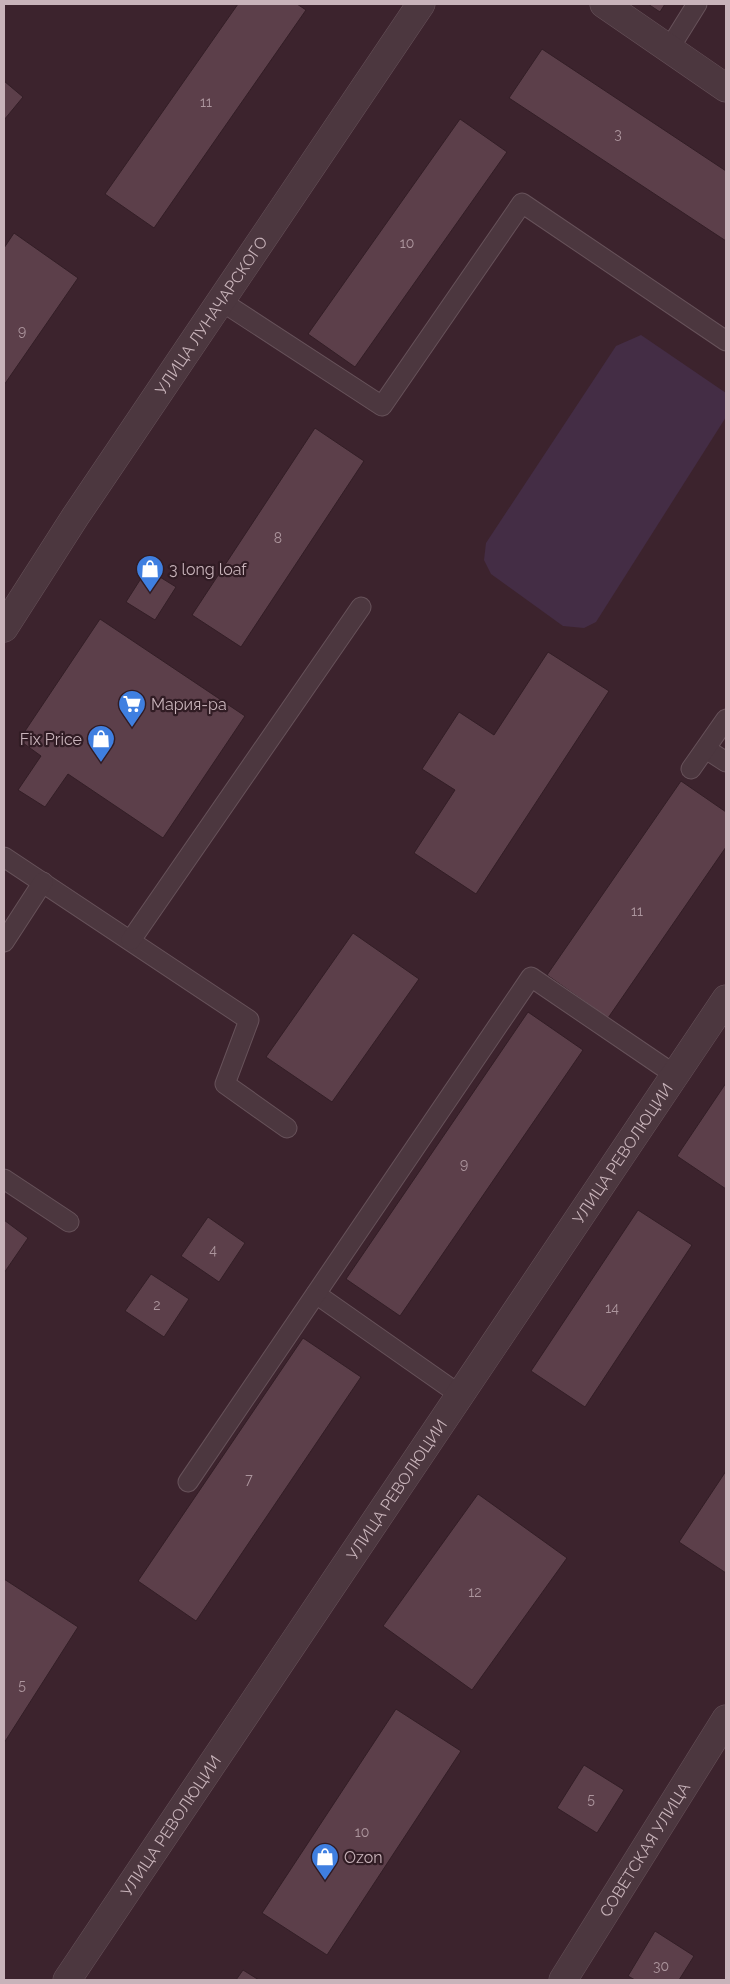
<svg xmlns="http://www.w3.org/2000/svg" width="730" height="1984" font-family="Raleway,sans-serif">
  <rect width="100%" height="100%" fill="#3c232d"/>
  <!-- green -->
  <path fill="#442d45" d="M641,335L726,393V417L596,622L584,628L563,626L491,574L484,560L486,543L616,346Z"/>
  <!-- building -->
  <g fill="#5c3f4a" stroke="#331e26">
    <path d="M238,4H297L306,10L154,228L105,194Z"/>
    <path d="M648,4H665L660,12Z"/>
    <path d="M542,49L726,171V241L509,98Z"/>
    <path d="M4,81L23,97L4,120Z"/>
    <path d="M460,119L507,152L355,367L308,334Z"/>
    <path d="M14,233L78,278L4,385V248Z"/>
    <path d="M315,428L364,461L241,647L192,615Z"/>
    <path d="M147,569L176,587L155,620L126,602Z"/>
    <path d="M100,619L245,716L163,838L68,774L45,807L18,790L41,756L19,740Z"/>
    <path d="M548,652L609,691L476,894L414,853L455,790L422,769L459,712L494,735Z"/>
    <path d="M681,781L726,812V847L608,1018L547,975Z"/>
    <path d="M353,933L419,979L332,1102L266,1057Z"/>
    <path d="M528,1012L583,1050L400,1316L346,1279Z"/>
    <path d="M726,1083V1189L677,1156Z"/>
    <path d="M638,1210L692,1245L585,1407L531,1371Z"/>
    <path d="M208,1217L245,1243L219,1282L181,1256Z"/>
    <path d="M4,1220L28,1238L4,1273Z"/>
    <path d="M151,1274L189,1299L164,1337L125,1311Z"/>
    <path d="M303,1338L361,1377L196,1621L138,1581Z"/>
    <path d="M726,1471V1573L679,1542Z"/>
    <path d="M478,1494L567,1558L472,1690L383,1626Z"/>
    <path d="M4,1579L78,1627L4,1743Z"/>
    <path d="M396,1709L461,1751L327,1955L262,1913Z"/>
    <path d="M584,1765L624,1790L597,1833L557,1808Z"/>
    <path d="M655,1931L694,1956L679,1980H635L628,1976Z"/>
    <path d="M243,1970L259,1980H236Z"/>
  </g>
  <g fill="none" stroke-linecap="round" stroke-linejoin="round">
    <defs>
      <g id="service">
        <path d="M669,49L697,4"/>
        <path d="M221,301L382,406L522,203L726,341"/>
        <path d="M706,749L726,762"/>
        <path d="M691,769L726,719"/>
        <path d="M4,857L249,1020L225,1084L287,1128"/>
        <path d="M131,940L361,607"/>
        <path d="M4,942L43,882"/>
        <path d="M4,1179L69,1222"/>
        <path d="M316,1294L460,1395"/>
        <path d="M188,1482L531,977L675,1075"/>
      </g>
      <g id="minor">
        <path d="M604,4L726,88"/>
        <path id="s1" d="M4,628L75,517L421,4"/>
        <path id="s2" d="M563,1980L726,1719"/>
      </g>
      <g id="tertiary">
        <path id="s3" d="M67,1980L726,999"/>
      </g>
    </defs>
    <!-- service casing -->
    <use href="#service" stroke="#67525a" stroke-width="21"/>
    <!-- minor casing -->
    <use href="#minor" stroke="#67525a" stroke-width="29"/>
    <!-- tertiary casing -->
    <use href="#tertiary" stroke="#67525a" stroke-width="29"/>
    <!-- service -->
    <use href="#service" stroke="#4c373f" stroke-width="19"/>
    <!-- minor -->
    <use href="#minor" stroke="#4c373f" stroke-width="28"/>
    <!-- tertiary -->
    <use href="#tertiary" stroke="#4c373f" stroke-width="28"/>
  </g>
  <!-- icons -->
  <defs>
    <symbol id="shop-pin" viewBox="-11 -11 22 30"><path d="M0 17L-7.5 6A9.5 9.5 0 1 1 7.5 6Z" fill="#3f7fe0" stroke="#311c24"/><path d="M-5-2.5h2.3a2.7 3.5 0 0 1 5.4 0H5L5.5 6h-11ZM-1.5-2.5h3a1.5 2.3 0 0 0-3 0Z" fill="#fff"/></symbol>
    <symbol id="supermarket-pin" viewBox="-11 -11 22 30"><path d="M0 17L-7.5 6A9.5 9.5 0 1 1 7.5 6Z" fill="#3f7fe0" stroke="#311c24"/><path d="M-6-5.5h2.5l.6 2H6L4.5 2H-2.5L-4.4-4H-6ZM-1.5 3.2a1.3 1.3 0 1 0 .1 0ZM3 3.2a1.3 1.3 0 1 0 .1 0Z" fill="#fff"/></symbol>
  </defs>
  <g fill-rule="evenodd">
    <use href="#shop-pin" x="134" y="553" width="32" height="43"/>
    <use href="#supermarket-pin" x="116" y="688" width="32" height="43"/>
    <use href="#shop-pin" x="85" y="723" width="32" height="43"/>
    <use href="#shop-pin" x="309" y="1841" width="32" height="43"/>
  </g>
  <g text-anchor="middle" dominant-baseline="central" stroke-width="4.5" stroke-linejoin="round" paint-order="stroke">
    <!-- number labels -->
    <g font-size="14" fill="#ad969e">
      <text x="206" y="102">11</text>
      <text x="618" y="134">3</text>
      <text x="407" y="243">10</text>
      <text x="22" y="331">9</text>
      <text x="278" y="538">8</text>
      <text x="637" y="911">11</text>
      <text x="464" y="1164">9</text>
      <text x="213" y="1250">4</text>
      <text x="157" y="1305">2</text>
      <text x="612" y="1308">14</text>
      <text x="249" y="1479">7</text>
      <text x="475" y="1592">12</text>
      <text x="22" y="1685">5</text>
      <text x="591" y="1799">5</text>
      <text x="362" y="1832">10</text>
      <text x="661" y="1966">30</text>
    </g>
    <!-- street labels -->
    <g font-size="16" fill="#c8b3ba" stroke="#311c24">
      <text stroke="none"><textPath href="#s1" startOffset="375">УЛИЦА ЛУНАЧАРСКОГО</textPath></text>
      <text stroke="none"><textPath href="#s3" startOffset="996">УЛИЦА РЕВОЛЮЦИИ</textPath></text>
      <text stroke="none"><textPath href="#s3" startOffset="591">УЛИЦА РЕВОЛЮЦИИ</textPath></text>
      <text stroke="none"><textPath href="#s3" startOffset="186">УЛИЦА РЕВОЛЮЦИИ</textPath></text>
      <text stroke="none"><textPath href="#s2" startOffset="154">СОВЕТСКАЯ УЛИЦА</textPath></text>
    </g>
    <!-- poi labels -->
    <g font-size="16" fill="#c8b3ba" stroke="#311c24" text-anchor="start">
      <text x="169" y="569">3 long loaf</text>
      <text x="151" y="704">Мария-ра</text>
      <text x="82" y="739" text-anchor="end">Fix Price</text>
      <text x="344" y="1857">Ozon</text>
    </g>
  </g>
  <!-- border -->
  <rect width="730" height="1984" fill="none" stroke="#c8b3ba" stroke-width="10"/>
</svg>
